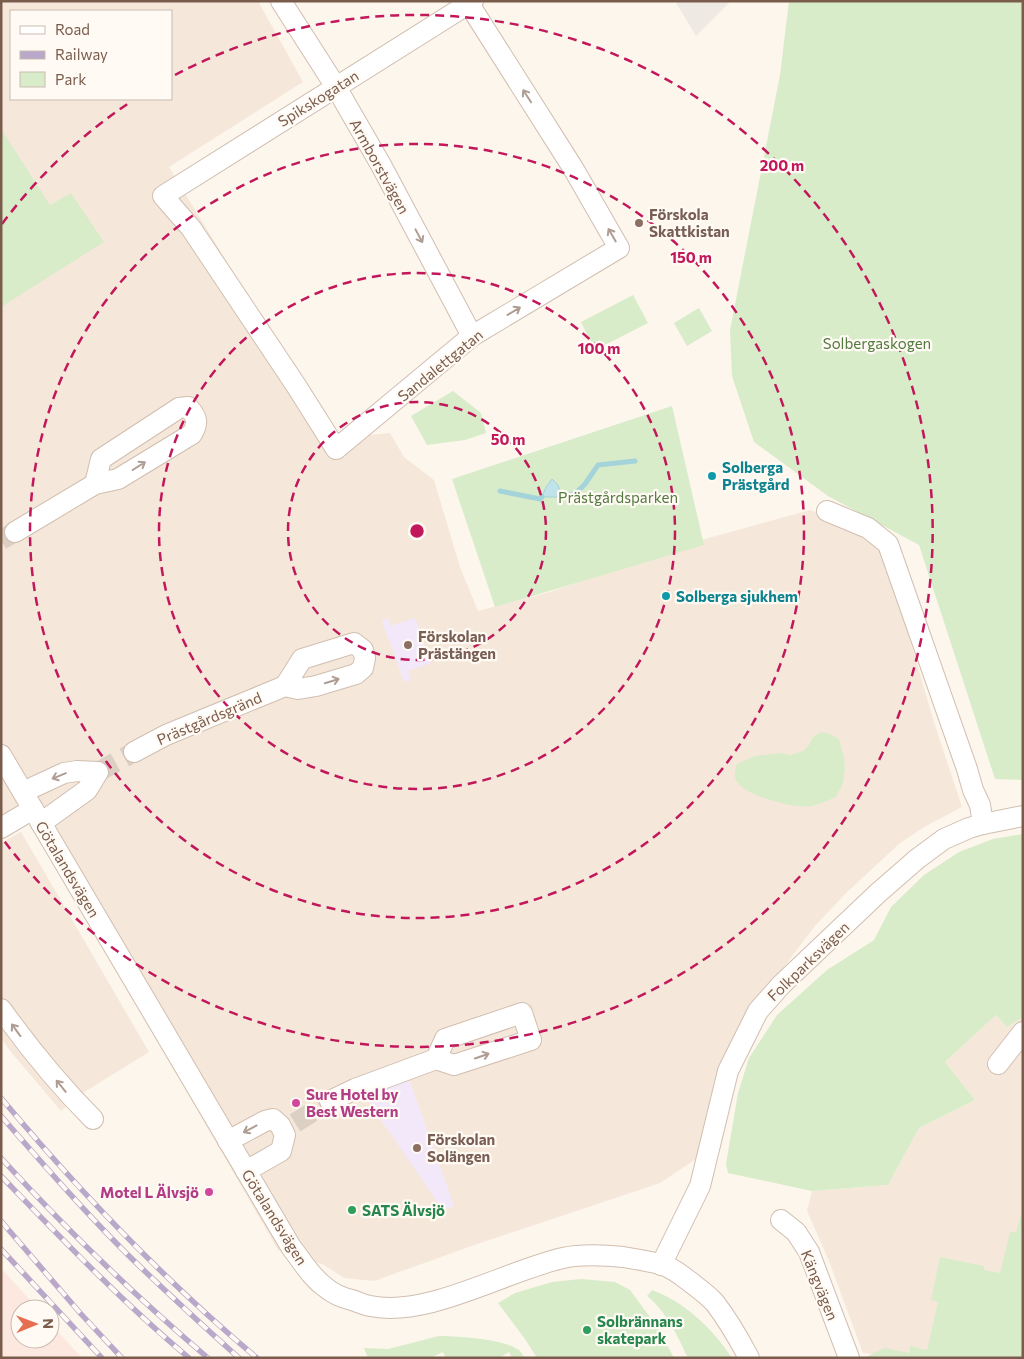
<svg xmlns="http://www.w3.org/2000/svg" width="1024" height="1359" font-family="Commissioner,sans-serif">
  <rect width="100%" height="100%" fill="#fdf6ec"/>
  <!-- residential -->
  <g fill="#f5e8da" fill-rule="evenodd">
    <path d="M1,1H258L303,82L169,167L241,285L339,438L390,433L404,457L434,480L460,567L478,611L550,592L690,543L810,510L844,523L880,549L891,575L934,722L962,807L924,827L899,844L846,893L815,926L774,980L702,1155L660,1183L483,1242L374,1281L344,1278L324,1265L278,1250L99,939L29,821L1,837ZM11,11H171V99H11Z"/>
    <path d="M21,832L149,1052L78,1096L61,1111L11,1052L1,1038V843Z"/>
    <path d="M996,1015L1007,1027L1023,1017V1218L1003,1285L938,1358H911L863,1353L829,1261L807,1211L812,1191L888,1185L919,1128L975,1100L945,1062Z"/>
  </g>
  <!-- commercial -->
  <path fill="#fde8e0" d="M1,1268L38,1309H20V1339H50V1323L82,1358H1Z"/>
  <!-- industrial -->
  <path fill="#efe9e4" d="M675,1H731L696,36Z"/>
  <!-- education -->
  <g fill="#f3e8fa">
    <path d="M388,618L391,626L415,618L431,663L408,671L411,680L404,682L382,621Z"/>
    <path d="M408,1077L413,1090L454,1206L443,1210L365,1097Z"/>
  </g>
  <!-- green -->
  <g fill="#d8ecc9">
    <path d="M789,1H1023V780L995,779L919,545L828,496L754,442L732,376L730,330L780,75Z"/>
    <path d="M1,129L50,205L71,193L104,242L1,307Z"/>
    <path d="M633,295L648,323L595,350L581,322Z"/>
    <path d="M699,308L712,331L687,346L674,323Z"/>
    <path d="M453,391L481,413L486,433L465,440L427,445L411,416Z"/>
    <path d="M672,406L704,545L495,607L452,479Z"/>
    <path d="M821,732L830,734L839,739L844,758L845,768L843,783L836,797C828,800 819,805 811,806C795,809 747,796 738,783C733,777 735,770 737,764L755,756L780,753L791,755L803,751L809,745L813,737Z"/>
    <path d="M1023,834V1017L1007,1027L996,1015L945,1062L975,1100L919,1128L888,1185L812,1191L728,1173L726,1164L738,1093L749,1058L777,1015L827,970L874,940L891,907L924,875L959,852L993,839Z"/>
    <path d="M1023,1209V1358H864L884,1348L910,1353V1346L927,1350L938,1302L931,1300L940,1257L984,1266V1270L1000,1273L1010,1232H1016Z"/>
    <path d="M581,1279L615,1282L630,1290L658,1328L674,1358H537L525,1339L498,1303L515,1293L552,1282Z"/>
    <path d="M652,1290C685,1302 713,1329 732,1358H688C677,1335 667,1312 647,1296Z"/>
    <path d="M439,1336C457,1336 507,1339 520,1351C522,1353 523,1356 524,1358H512L509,1352L499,1358H446L443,1352L430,1358H368L364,1348L388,1349Z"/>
  </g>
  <!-- water -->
  <path fill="#bfe3e8" stroke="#a5d3da" d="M552,479L558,485L562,497H542L546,487Z"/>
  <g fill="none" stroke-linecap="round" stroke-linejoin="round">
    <!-- stream -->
    <g stroke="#a5d3da" stroke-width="5">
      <path d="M500,491L540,499L542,497"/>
      <path d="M562,497L576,493L585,484L598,465L635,461"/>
    </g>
    <!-- minor-tunnel -->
    <g stroke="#dcd0c4" stroke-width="20" stroke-dasharray="20 10" stroke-linecap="butt">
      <path d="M1,540L15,532"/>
      <path d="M98,772L134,752"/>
      <path d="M295,1123L330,1101"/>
    </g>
    <defs>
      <g id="minor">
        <path d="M281,1L336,87L381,165L472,336"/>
        <path d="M469,4L573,168L619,248L472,336L336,449L297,387L191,228L163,196L473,1"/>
        <path d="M827,511L868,528L888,544L967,769L973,790L980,805L983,824"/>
        <path d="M15,532L95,484L118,479L192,434C199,422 197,417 188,407L179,408L101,459L95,484"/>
        <path d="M134,752L166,735L285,686L302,659L354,643L363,650L365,658L363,668L356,674L316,686L298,689L285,686"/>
        <path d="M1,755L291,1247C302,1261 311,1277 325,1287C332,1293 343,1298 352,1300C358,1302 364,1305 370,1306C428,1318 505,1271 563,1258C582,1254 603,1255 623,1257C635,1259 648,1261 660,1264C671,1267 680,1274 689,1281C698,1288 708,1295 715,1303C728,1320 739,1339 749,1358"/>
        <path d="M23,792L64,773L77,771L98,772L87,790L41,823"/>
        <path d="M1,828L33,809"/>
        <path d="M1,1009C29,1048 59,1085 93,1119"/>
        <path d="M998,1064L1023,1032"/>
        <path d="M330,1101L355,1089L436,1059L454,1065L531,1040L522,1013L445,1039L436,1059"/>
        <path d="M228,1141L265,1121L273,1119L280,1125L285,1135L281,1151L246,1171"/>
        <path d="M781,1220L796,1232L809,1252L849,1358"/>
        <path d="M661,1265L700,1186L728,1071L758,1011L781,985L878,893L917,859L944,839L969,828L983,824L1023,816"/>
      </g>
    </defs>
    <!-- minor casing -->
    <use href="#minor" stroke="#d1beb0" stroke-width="22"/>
    <!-- minor -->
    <use href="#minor" stroke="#fff" stroke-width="20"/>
    <defs>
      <g id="rail">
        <path d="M1,1098C79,1191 164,1280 257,1358"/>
        <path d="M1,1116C42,1163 83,1210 127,1254C164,1290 201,1324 239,1358"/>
        <path d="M1,1158C66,1229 135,1296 208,1358"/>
        <path d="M1,1176C62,1239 122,1302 189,1358"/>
        <path d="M1,1221L81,1314L122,1358"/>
        <path d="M1,1249L102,1358"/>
      </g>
    </defs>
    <!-- rail casing -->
    <use href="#rail" stroke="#b9a8c9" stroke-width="5.5"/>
    <!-- rail -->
    <use href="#rail" stroke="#fffaf3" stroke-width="4" stroke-dasharray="11" stroke-linecap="butt"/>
  </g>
  <!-- one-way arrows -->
  <defs><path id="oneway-shaft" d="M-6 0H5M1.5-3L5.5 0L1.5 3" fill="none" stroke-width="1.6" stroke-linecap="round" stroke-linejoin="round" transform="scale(1.25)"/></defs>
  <g stroke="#af9d94">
    <use href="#oneway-shaft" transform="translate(527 96) rotate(-123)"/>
    <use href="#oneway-shaft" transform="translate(612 235) rotate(-120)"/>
    <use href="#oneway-shaft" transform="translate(419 236) rotate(62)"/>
    <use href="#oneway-shaft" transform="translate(514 311) rotate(-31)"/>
    <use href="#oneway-shaft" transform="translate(139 466) rotate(-32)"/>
    <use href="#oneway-shaft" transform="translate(332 681) rotate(-17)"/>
    <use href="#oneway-shaft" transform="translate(59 776) rotate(158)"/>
    <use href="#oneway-shaft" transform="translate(16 1030) rotate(-126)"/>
    <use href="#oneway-shaft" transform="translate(482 1056) rotate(-19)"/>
    <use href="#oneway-shaft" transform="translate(61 1086) rotate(-129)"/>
    <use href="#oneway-shaft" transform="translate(250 1129) rotate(152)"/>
  </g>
  <!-- distance rings -->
  <g fill="none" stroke="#c2185b" stroke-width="2.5" stroke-dasharray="9 6">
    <circle cx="417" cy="531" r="129"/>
    <circle cx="417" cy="531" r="258"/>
    <circle cx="417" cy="531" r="387"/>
    <path d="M2 224A516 516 0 0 1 132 101M175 75A516 516 0 1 1 2 838"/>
  </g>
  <!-- markers -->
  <g fill="#8d6e63" stroke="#fffaf3" stroke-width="2">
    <circle cx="639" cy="223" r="5"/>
    <circle cx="408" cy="645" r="5"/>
    <circle cx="417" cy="1148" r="5"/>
  </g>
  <g fill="#0f9aa8" stroke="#fffaf3" stroke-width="2">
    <circle cx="712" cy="476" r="5"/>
    <circle cx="666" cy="596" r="5"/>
  </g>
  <g fill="#d1479c" stroke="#fffaf3" stroke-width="2">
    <circle cx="296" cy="1103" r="5"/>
    <circle cx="209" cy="1192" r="5"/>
  </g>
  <g fill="#2e9e5b" stroke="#fffaf3" stroke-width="2">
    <circle cx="352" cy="1210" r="5"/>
    <circle cx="587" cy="1330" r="5"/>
  </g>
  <g text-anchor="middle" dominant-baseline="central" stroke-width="4.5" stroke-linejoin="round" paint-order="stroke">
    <!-- street labels -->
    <g font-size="15" fill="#7a5c4d" stroke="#fffaf3">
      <text transform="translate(318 98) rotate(-32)">Spikskogatan</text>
      <text transform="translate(380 166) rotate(61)">Armborstvägen</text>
      <text transform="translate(440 365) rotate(-39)">Sandalettgatan</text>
      <text transform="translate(209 718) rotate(-23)">Prästgårdsgränd</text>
      <text transform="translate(68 869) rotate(59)">Götalandsvägen</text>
      <text transform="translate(808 961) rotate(-44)">Folkparksvägen</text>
      <text transform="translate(275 1217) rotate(58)">Götalandsvägen</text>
      <text transform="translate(820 1285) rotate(68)">Kängvägen</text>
    </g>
    <!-- education labels -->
    <g font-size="15" font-weight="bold" fill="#785e54" stroke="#fffaf3" text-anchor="start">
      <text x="649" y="214">Förskola<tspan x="649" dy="17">Skattkistan</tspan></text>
      <text x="418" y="636">Förskolan<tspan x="418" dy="17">Prästängen</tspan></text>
      <text x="427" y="1139">Förskolan<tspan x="427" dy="17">Solängen</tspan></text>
    </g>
    <!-- park labels -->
    <g font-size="15" fill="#537a41" stroke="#fffaf3">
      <text x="877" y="343">Solbergaskogen</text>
      <text x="618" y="497">Prästgårdsparken</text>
    </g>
    <!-- culture labels -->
    <g font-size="15" font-weight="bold" fill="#0d838f" stroke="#fffaf3" text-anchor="start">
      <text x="722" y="467">Solberga<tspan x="722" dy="17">Prästgård</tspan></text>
      <text x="676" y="596">Solberga sjukhem</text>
    </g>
    <!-- hotel labels -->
    <g font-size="15" font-weight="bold" fill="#b23c85" stroke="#fffaf3" text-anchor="start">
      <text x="306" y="1094">Sure Hotel by<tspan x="306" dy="17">Best Western</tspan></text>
      <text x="199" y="1192" text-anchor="end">Motel L Älvsjö</text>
    </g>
    <!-- leisure labels -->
    <g font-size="15" font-weight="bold" fill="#27864d" stroke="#fffaf3" text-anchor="start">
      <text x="362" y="1210">SATS Älvsjö</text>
      <text x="597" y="1321">Solbrännans<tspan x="597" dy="17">skatepark</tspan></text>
    </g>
  </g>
  <circle cx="417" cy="531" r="8" fill="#c2185b" stroke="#fffaf3" stroke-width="2.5"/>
  <g font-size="15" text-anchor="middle" font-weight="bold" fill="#c2185b" stroke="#fffaf3" stroke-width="4.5" stroke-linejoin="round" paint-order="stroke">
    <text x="782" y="171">200 m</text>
    <text x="691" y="263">150 m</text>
    <text x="599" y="354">100 m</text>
    <text x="508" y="445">50 m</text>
  </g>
  <!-- border -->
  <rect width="1024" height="1359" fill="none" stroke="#7a5c4d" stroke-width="5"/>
  <!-- legend -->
  <rect x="10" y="10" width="162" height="90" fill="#fffaf3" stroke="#cabbb1"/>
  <rect x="20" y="26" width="25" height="8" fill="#ffffff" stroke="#cabbb1"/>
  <text x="55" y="35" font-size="15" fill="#7a5c4d">Road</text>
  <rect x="20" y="51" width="25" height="8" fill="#b9a8c9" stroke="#cabbb1"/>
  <text x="55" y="60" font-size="15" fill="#7a5c4d">Railway</text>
  <rect x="20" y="72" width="25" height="15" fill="#d8ecc9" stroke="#cabbb1"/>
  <text x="55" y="85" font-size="15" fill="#7a5c4d">Park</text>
  <!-- north arrow -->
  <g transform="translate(35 1324) rotate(89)"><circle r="24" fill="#fffaf3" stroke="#cabbb1"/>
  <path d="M0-4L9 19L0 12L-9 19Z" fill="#e76f51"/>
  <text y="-8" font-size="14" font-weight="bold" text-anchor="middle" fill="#7a5c4d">N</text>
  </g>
</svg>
